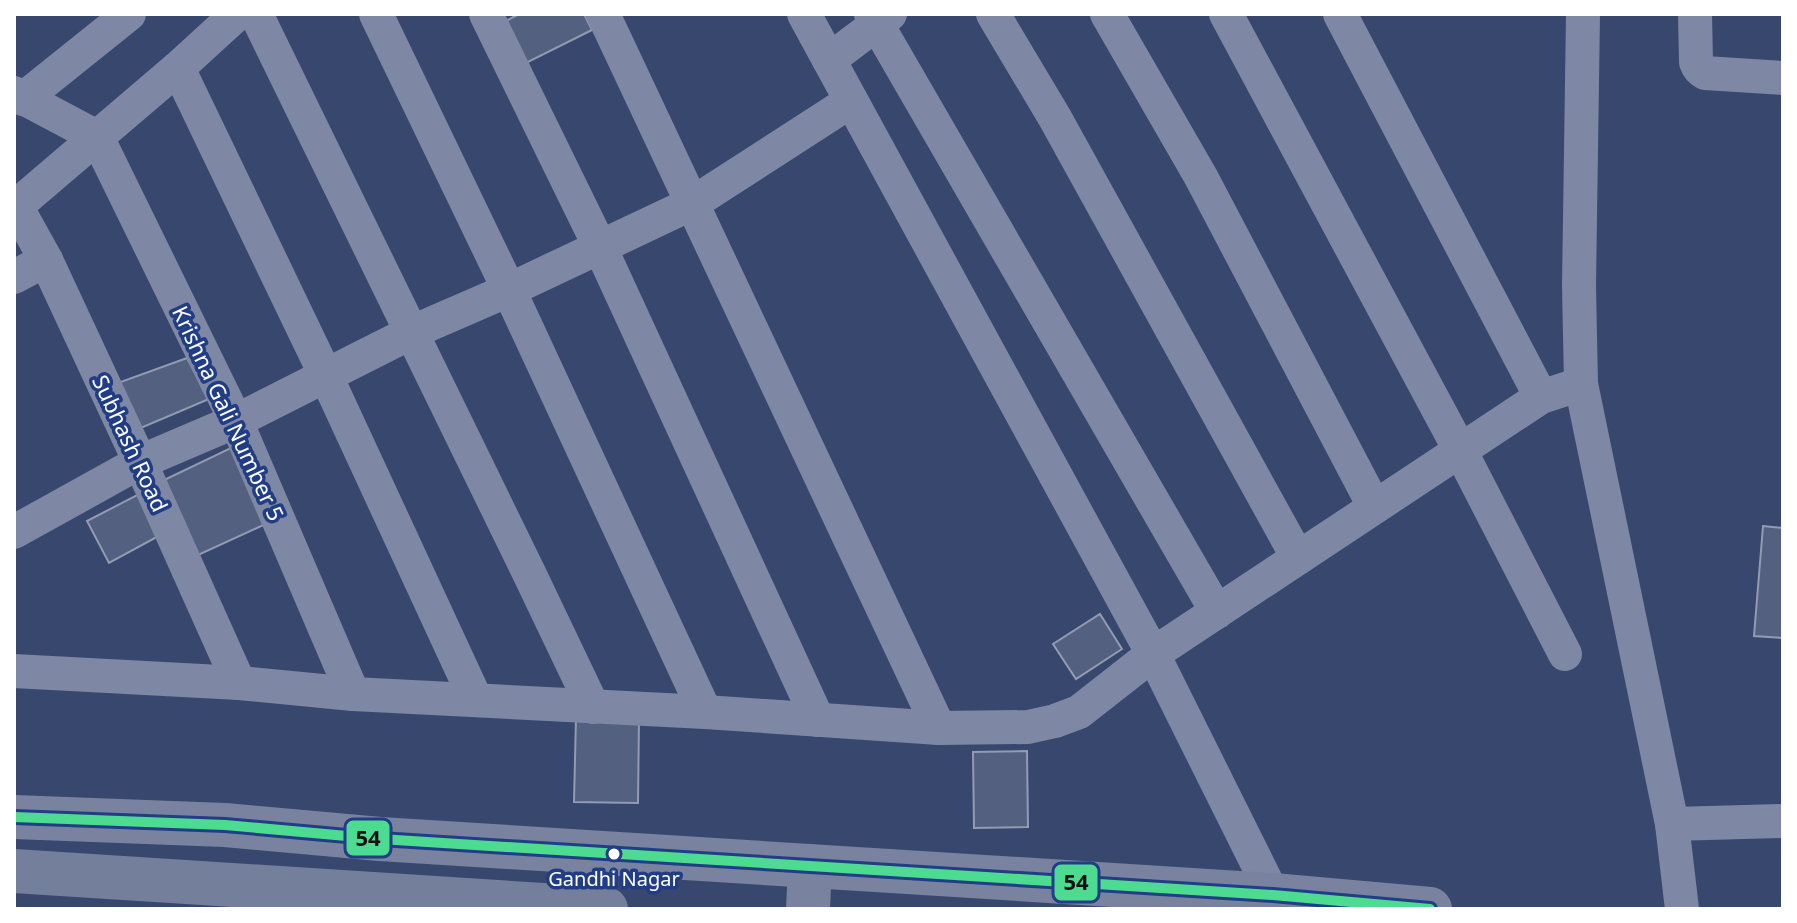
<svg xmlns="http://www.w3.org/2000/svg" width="1797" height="923" font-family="'Noto Sans',sans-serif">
  <rect width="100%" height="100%" fill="#38476e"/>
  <!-- building -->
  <g fill="#54607f" stroke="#929bb2" stroke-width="2">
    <path d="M519,14H584L592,30L524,64L504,22Z"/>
    <path d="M187,358L209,399L136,430L115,384Z"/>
    <path d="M235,446L270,522L196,556L162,481Z"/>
    <path d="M145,491L166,532L109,563L87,521Z"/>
    <path d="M1763,526L1783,528V638L1754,636Z"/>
    <path d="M1100,614L1122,649L1076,679L1053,644Z"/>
    <path d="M576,717L639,718L638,803L574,802Z"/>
    <path d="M1027,751L1028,827L974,828L973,752Z"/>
  </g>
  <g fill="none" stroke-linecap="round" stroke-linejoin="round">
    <!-- street -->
    <g stroke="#7e88a4" stroke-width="34">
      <path d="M256,14L529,573L593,707"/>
      <path d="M376,14L509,290L705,712"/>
      <path d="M486,14L600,247L818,720"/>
      <path d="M603,14L939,728"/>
      <path d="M804,14L1153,654L1273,895"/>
      <path d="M871,14L1217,612"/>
      <path d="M993,14L1055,118L1298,558"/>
      <path d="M1107,14L1201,177L1374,506"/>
      <path d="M1226,14L1460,450L1565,654"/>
      <path d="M1340,14L1541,397"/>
      <path d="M1583,14L1579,286L1581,384L1672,824L1682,909"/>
      <path d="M1695,14L1696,62C1698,68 1700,70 1705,73L1783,78"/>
      <path d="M829,60L890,14"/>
      <path d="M178,68L326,376L476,700"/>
      <path d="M14,93L97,137L236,421L353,694"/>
      <path d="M23,99L129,14"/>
      <path d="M16,206L46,260L140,462L239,683"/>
      <path d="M14,208L178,68L237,14"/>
      <path d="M14,277L46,260"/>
      <path d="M14,532L140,462L236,421L412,332L509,290L693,203L851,101"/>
      <path d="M14,671L239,683L353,694L705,712L939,728L1028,727L1055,721L1079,712L1153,654L1541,397L1581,384"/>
      <path d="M1672,824L1783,821"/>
    </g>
    <!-- secondary -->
    <g stroke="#7983a0" stroke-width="44">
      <path d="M14,817L225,825L380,839L1273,895L1430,909"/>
      <path d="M808,909L810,866"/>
    </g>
    <!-- highway -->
    <path stroke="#747f9c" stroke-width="44" d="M14,871L606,909"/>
    <defs>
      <path id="bus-1" d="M14,817L225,825L380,839L1273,895L1430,909"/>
    </defs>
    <!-- bus-1 casing -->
    <use href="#bus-1" stroke="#213d85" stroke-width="16"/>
    <!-- bus-1 -->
    <use href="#bus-1" stroke="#4ddb92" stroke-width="10"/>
  </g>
  <!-- markers -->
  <circle fill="#fff" stroke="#213d85" stroke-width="3" cx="614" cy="854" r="7"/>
  <g text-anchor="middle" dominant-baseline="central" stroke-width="7" stroke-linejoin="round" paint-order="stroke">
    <!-- bus labels -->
    <g font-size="20" fill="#fff" stroke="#213d85">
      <text x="614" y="878">Gandhi Nagar</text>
    </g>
    <!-- street labels -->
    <g font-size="22" fill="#fff" stroke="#213d85">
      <text transform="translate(229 413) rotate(65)">Krishna Gali Number 5</text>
      <text transform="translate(131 443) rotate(65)">Subhash Road</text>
    </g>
  </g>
  <g stroke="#213d85" stroke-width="3">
    <rect x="345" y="819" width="46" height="38" rx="8" fill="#4ddb92"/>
    <rect x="1053" y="863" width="46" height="39" rx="8" fill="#4ddb92"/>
  </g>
  <g font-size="22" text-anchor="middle" font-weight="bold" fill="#111">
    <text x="368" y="846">54</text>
    <text x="1076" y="890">54</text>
  </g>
  <!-- border -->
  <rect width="1797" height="923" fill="none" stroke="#ffffff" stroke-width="32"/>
</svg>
